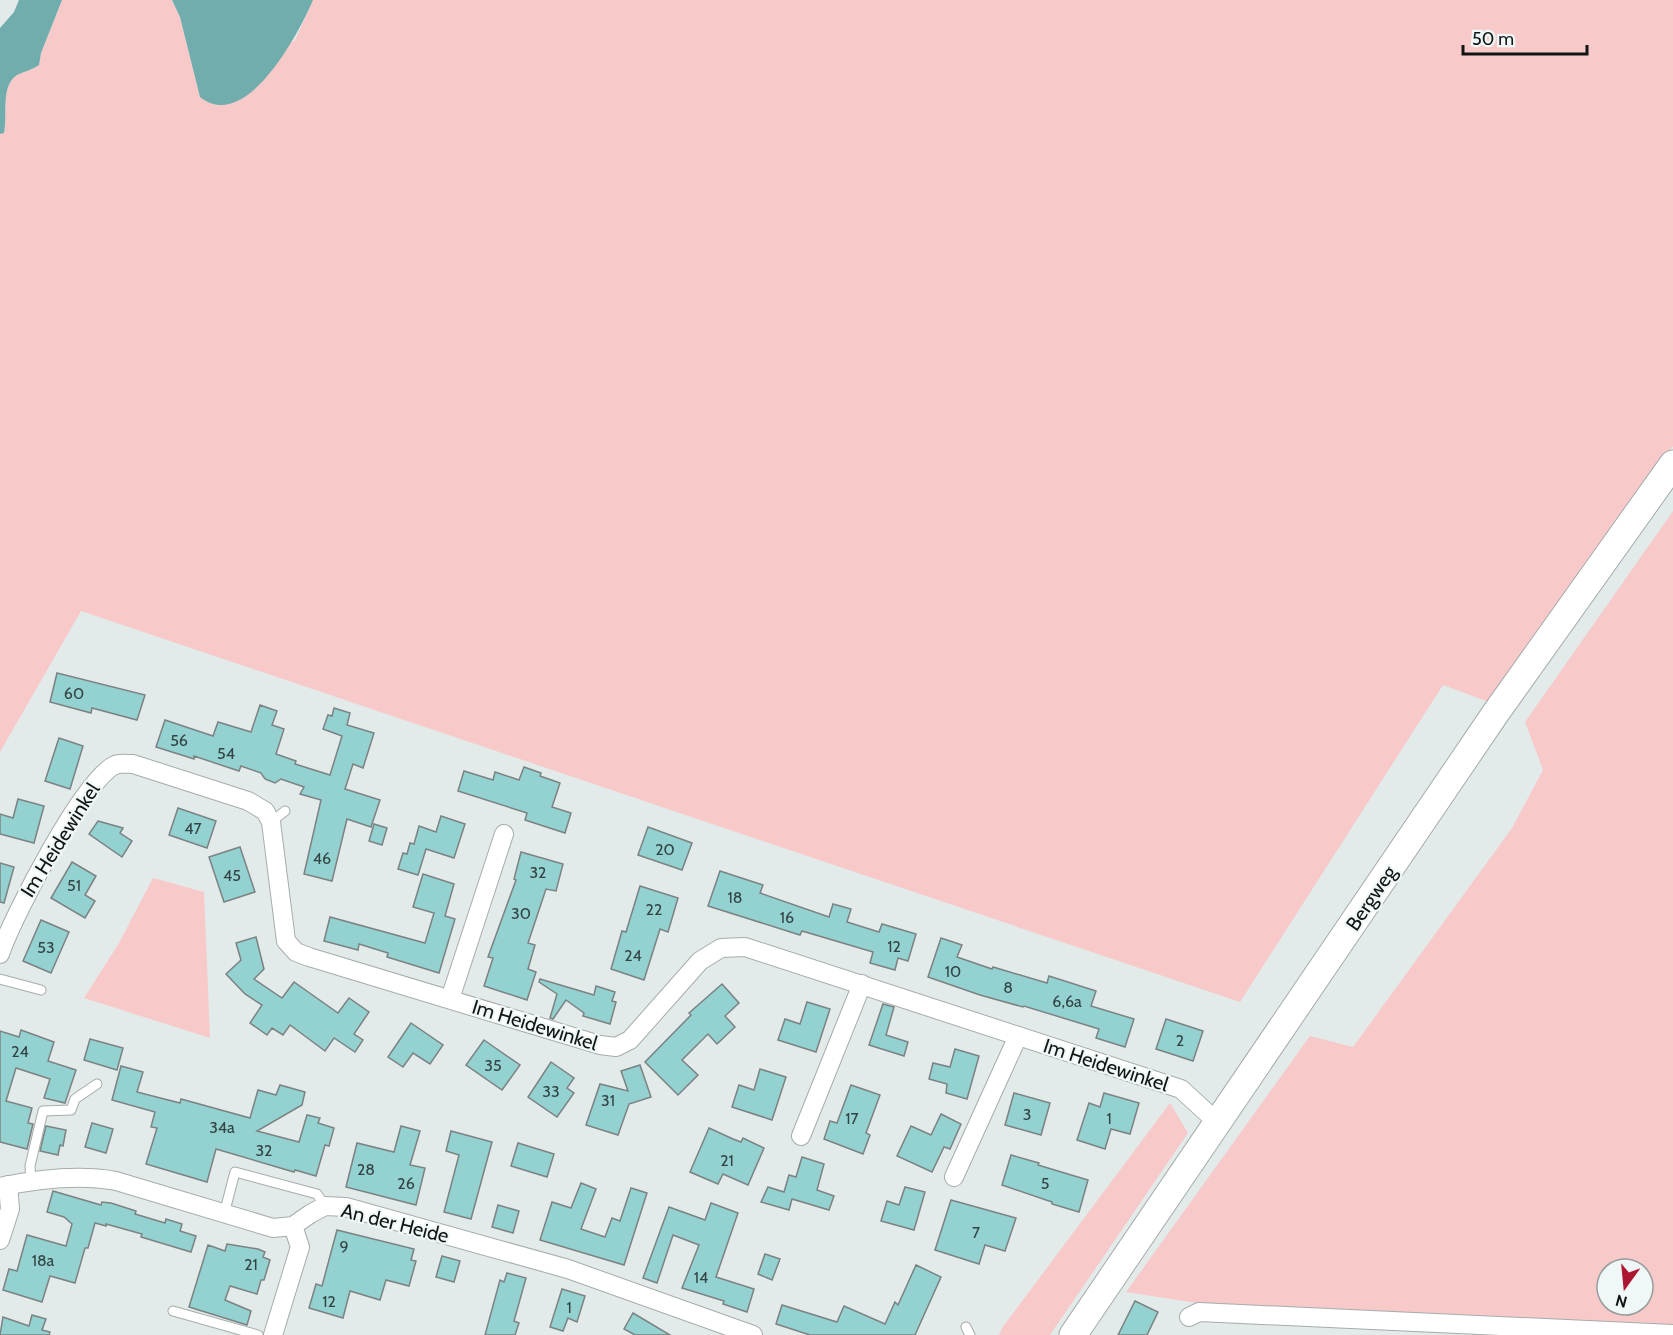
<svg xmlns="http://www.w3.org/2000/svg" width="1673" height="1335" font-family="Cabin,sans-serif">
  <rect width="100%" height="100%" fill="#e3eaea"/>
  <!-- green -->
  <g fill="#f7cac9" fill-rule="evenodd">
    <path d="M62,0H172L180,17L200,97L295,40L313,0H1673V446L1494,704L1443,685L1240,1002L81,611L0,752V134L4,133C8,115 0,86 17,75C25,71 32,70 39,65L41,53Z"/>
    <path d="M1673,511V1328L1229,1308L1126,1292L1310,1036L1353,1047L1512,828L1543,770L1525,722ZM1607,1269H1643V1305H1607Z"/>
    <path d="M153,878L204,892L210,1038L84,998L119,943Z"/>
    <path d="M1170,1103L1188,1133L1050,1335H999L1002,1328Z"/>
  </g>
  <!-- water -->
  <g fill="#71adad">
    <path d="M19,0H62L41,53L39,65C32,70 25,71 17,75C0,86 8,115 4,133L0,134V28L14,12Z"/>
    <path d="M172,0H313C299,33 246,134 200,97L180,17Z"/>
  </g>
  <!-- building -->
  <g fill="#94d1d1" stroke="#7b8282" stroke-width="1.5">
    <path d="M57,673L145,695L137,720L92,708L91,713L50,702Z"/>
    <path d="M260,705L277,711L272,725L284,729L276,754L296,761L295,764L330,775L342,736L323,729L328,715L332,716L334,708L350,713L347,725L374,733L363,768L353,764L345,789L380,800L371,827L347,819L332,881L304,874L321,800L300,794L304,787L281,779L275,783L265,779L261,773L241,766L239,771L194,756V759L156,747L165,720L213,736L218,722L251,732Z"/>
    <path d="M59,738L83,746L70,789L45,781Z"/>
    <path d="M524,767L541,773L540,776L560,783L552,807L571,813L565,833L525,820L527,813L458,791L464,771L493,780L495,772L519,780Z"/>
    <path d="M18,799L44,806L34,843L0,834V814L13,818Z"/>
    <path d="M178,808L216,821L207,848L169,835Z"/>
    <path d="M441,816L465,824L454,858L426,849L418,875L398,869L403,853L407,854L410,843L414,844L419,826L436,832Z"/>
    <path d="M98,821L123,828L120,833L132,841L122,857L89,834Z"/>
    <path d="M374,824L387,828L382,845L369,841Z"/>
    <path d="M648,827L692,843L682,870L638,855Z"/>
    <path d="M240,847L255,892L224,902L209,857Z"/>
    <path d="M521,852L563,864L556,891L546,889L528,943L535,945L528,969L536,972L527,1000L484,986L493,958L488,957L516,880L514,879Z"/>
    <path d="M72,862L96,876L85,895L95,901L85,918L51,898Z"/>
    <path d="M0,863L14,867L4,903L0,902Z"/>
    <path d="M720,871L763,885L760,893L829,917L833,904L851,909L847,922L879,932L882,924L916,934L908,961L898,958L895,970L870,963L873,952L802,931L800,935L708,906Z"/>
    <path d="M423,874L454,884L445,916L455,919L439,973L387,957L388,953L359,944L358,950L324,941L330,917L425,943L434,913L413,907Z"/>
    <path d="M640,886L678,898L668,932L660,929L644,980L611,969L622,931L626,932Z"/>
    <path d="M41,920L69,932L51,973L23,961Z"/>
    <path d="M256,937L264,969L254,979L282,998L294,982L338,1013L349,998L369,1012L354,1034L363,1040L355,1052L334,1038L325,1051L290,1025L283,1035L272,1028L267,1035L250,1023L262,1005L245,994L226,974L241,960L236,943Z"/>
    <path d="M941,938L962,945L957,957L992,969L993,967L1047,983L1049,976L1096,991L1091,1006L1134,1019L1125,1047L1096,1038L1099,1029L1024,1006L1023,1007L980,995L928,977Z"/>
    <path d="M540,979L594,995L596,986L615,992L612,1001L616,1002L610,1024L583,1016L584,1013L566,1000L553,1019L550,1018L557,994L539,982Z"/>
    <path d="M722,984L739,1003L725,1016L735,1027L717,1044L708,1034L682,1060L698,1075L678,1095L645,1062L691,1015L689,1013Z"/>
    <path d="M807,1002L830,1009L816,1052L778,1040L785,1019L800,1024Z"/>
    <path d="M883,1004L894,1007L886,1035L908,1042L904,1056L869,1045Z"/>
    <path d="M1166,1019L1203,1031L1193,1061L1156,1049Z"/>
    <path d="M411,1023L443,1045L430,1064L413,1053L403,1067L388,1057Z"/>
    <path d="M21,1030L54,1042L48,1061L76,1070L65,1103L44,1098L50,1079L16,1068L6,1101L32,1108L28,1123L33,1124L27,1149L0,1142V1031L19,1037Z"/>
    <path d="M90,1039L123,1048L117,1070L84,1060Z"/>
    <path d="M484,1040L520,1065L502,1090L466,1065Z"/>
    <path d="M955,1049L979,1056L967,1099L946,1093L947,1084L929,1079L933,1063L950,1067Z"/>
    <path d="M551,1062L574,1078L567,1088L574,1093L557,1117L528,1097Z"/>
    <path d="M640,1065L651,1097L629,1104L618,1135L586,1125L600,1084L628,1091L621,1071Z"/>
    <path d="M121,1066L143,1072L137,1092L180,1103L181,1099L250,1118L258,1090L276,1095L280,1085L305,1092L302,1105L257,1131L299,1142L307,1115L320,1118L318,1123L334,1128L329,1146L325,1145L316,1176L295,1170L294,1172L216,1149L207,1182L146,1164L157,1128L151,1127L155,1112L112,1100Z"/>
    <path d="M760,1069L786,1077L772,1120L732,1107L739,1085L754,1090Z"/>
    <path d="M851,1085L880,1095L866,1133L870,1135L863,1154L824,1139L830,1121L837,1123Z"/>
    <path d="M1014,1093L1050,1103L1041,1135L1005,1125Z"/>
    <path d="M1104,1093L1139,1103L1130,1134L1111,1129L1105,1149L1077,1140L1089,1103L1100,1107Z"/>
    <path d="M941,1114L961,1124L950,1149L944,1147L932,1172L897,1156L911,1126L931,1135Z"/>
    <path d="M92,1123L113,1129L106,1153L85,1147Z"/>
    <path d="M46,1126L66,1130L63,1146L60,1145L58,1155L40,1151Z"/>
    <path d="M401,1126L420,1131L410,1165L425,1168L416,1205L346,1187L357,1143L394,1152Z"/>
    <path d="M709,1128L733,1139L741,1142L743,1138L764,1148L748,1185L723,1174L718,1184L690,1172Z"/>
    <path d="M451,1131L492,1142L471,1219L444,1212L459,1155L446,1151Z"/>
    <path d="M518,1143L554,1154L547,1177L511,1166Z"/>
    <path d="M1011,1155L1039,1163L1038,1165L1088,1180L1079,1212L1052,1204V1202L1002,1185Z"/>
    <path d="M802,1157L824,1164L817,1190L834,1196L829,1210L792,1199L789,1210L761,1202L768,1187L784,1192L789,1175L796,1177Z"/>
    <path d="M581,1183L596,1189L581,1229L605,1237L612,1218L620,1221L631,1188L647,1193L624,1265L540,1240L552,1202L571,1208Z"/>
    <path d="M905,1187L925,1192L914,1230L881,1221L887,1201L899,1205Z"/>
    <path d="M53,1191L101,1205L102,1202L111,1203L136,1211L135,1214L165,1223L166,1219L182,1224L180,1231L196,1236L191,1252L141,1237L142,1234L106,1224V1226L95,1223L88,1248H85L75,1283L50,1276L42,1302L3,1290L9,1269L17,1271L27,1235L66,1246L72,1224L64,1217L47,1212Z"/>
    <path d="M951,1200L1016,1218L1005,1251L985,1245L979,1264L935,1250Z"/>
    <path d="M711,1203L738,1213L716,1277L754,1289L747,1312L723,1304L724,1301L682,1288L699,1245L673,1235L657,1283L643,1278L669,1207L705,1220Z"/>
    <path d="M498,1205L519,1211L513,1233L492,1227Z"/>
    <path d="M337,1230L414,1249L411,1260L416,1261L409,1286L386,1280L380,1300L350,1291L343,1318L309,1308L316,1284L322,1286Z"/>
    <path d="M227,1244L258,1249L265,1252L263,1257L270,1260L264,1280H261L257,1294L230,1286L225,1300L251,1311L247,1325L189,1307L208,1245L225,1251Z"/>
    <path d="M765,1254L780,1259L772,1280L758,1274Z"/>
    <path d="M442,1256L460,1261L454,1282L436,1277Z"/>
    <path d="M916,1265L941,1277L915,1335H810L776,1324L782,1305L837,1322L844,1306L885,1324L895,1302L898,1305Z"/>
    <path d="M507,1273L526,1278L514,1321L519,1323L515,1335H485L500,1280L504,1282Z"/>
    <path d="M562,1289L585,1296L577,1322L568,1318L563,1331L550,1327Z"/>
    <path d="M1135,1301L1158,1312L1147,1335H1118Z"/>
    <path d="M633,1313L670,1335H635L624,1329Z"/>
    <path d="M32,1315L46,1319L42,1330L50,1332L49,1335H0L3,1317L29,1326Z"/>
  </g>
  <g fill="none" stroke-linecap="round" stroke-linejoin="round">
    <defs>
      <g id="service">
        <path d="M271,822L285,811"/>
        <path d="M0,979L41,990"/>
        <path d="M31,1181L30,1166L43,1111L71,1110L75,1099L97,1084"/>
        <path d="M224,1214L235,1172L317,1194L325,1206"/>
        <path d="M173,1311L258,1335"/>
        <path d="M966,1327L970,1335"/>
      </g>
      <g id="minor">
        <path d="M0,954C12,918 83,780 115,765C119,763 127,764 133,764L248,801L265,811L271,822L286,941L296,952L309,957L600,1045L616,1047L630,1040L700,961L721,948L745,947L1181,1089L1218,1123"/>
        <path d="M450,999L504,834"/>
        <path d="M801,1136L862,984"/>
        <path d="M954,1177L1018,1036"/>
        <path d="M0,1187C38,1179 78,1174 116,1181L273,1228L293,1226L310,1214L325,1206L346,1207L568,1269L753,1335"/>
        <path d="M0,1240L10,1209L8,1185"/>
        <path d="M1189,1317L1199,1312L1673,1334"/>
        <path d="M273,1335L300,1247L293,1226"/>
      </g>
      <path id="secondary" d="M1073,1335L1495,714L1673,464"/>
    </defs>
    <!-- service casing -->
    <use href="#service" stroke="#a6acac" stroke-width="11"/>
    <!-- minor casing -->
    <use href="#minor" stroke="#a6acac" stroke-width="20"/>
    <!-- secondary casing -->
    <use href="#secondary" stroke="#a6acac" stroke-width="29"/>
    <!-- service -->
    <use href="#service" stroke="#fff" stroke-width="9"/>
    <!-- minor -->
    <use href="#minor" stroke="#fff" stroke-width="18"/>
    <!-- secondary -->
    <use href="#secondary" stroke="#fff" stroke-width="27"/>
  </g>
  <g text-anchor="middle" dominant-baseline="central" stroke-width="4.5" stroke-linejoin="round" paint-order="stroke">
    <!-- number labels -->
    <g font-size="16" fill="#344">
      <text x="74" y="693">60</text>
      <text x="179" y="740">56</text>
      <text x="226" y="753">54</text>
      <text x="193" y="828">47</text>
      <text x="665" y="849">20</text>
      <text x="322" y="858">46</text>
      <text x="538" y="872">32</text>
      <text x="232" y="875">45</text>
      <text x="74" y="885">51</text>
      <text x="735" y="897">18</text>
      <text x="654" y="909">22</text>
      <text x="521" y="913">30</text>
      <text x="787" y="917">16</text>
      <text x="894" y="946">12</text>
      <text x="46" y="947">53</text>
      <text x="633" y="955">24</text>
      <text x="953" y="971">10</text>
      <text x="1008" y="987">8</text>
      <text x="1067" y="1001">6,6a</text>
      <text x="1180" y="1040">2</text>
      <text x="20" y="1051">24</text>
      <text x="493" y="1065">35</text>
      <text x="551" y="1091">33</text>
      <text x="608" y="1100">31</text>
      <text x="1027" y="1114">3</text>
      <text x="852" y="1118">17</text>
      <text x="1109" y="1118">1</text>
      <text x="222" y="1127">34a</text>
      <text x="264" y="1150">32</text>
      <text x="727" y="1160">21</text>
      <text x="366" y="1169">28</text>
      <text x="406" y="1183">26</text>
      <text x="1045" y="1183">5</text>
      <text x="976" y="1232">7</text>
      <text x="344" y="1246">9</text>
      <text x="43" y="1260">18a</text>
      <text x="251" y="1264">21</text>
      <text x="701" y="1277">14</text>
      <text x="329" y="1301">12</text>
      <text x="569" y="1307">1</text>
    </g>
    <!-- street labels -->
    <g font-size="20" fill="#131515" stroke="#f0f7f7">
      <text transform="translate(60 840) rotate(-58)">Im Heidewinkel</text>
      <text transform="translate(1371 898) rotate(-56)">Bergweg</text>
      <text transform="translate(535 1025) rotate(17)">Im Heidewinkel</text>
      <text transform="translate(1106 1065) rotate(18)">Im Heidewinkel</text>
      <text transform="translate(395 1223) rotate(14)">An der Heide</text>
    </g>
  </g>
  <!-- north arrow -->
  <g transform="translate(1625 1287) rotate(195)"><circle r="28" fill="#f0f7f7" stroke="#989d9d" stroke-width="1.5"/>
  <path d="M0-4.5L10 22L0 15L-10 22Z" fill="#ac1732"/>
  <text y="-9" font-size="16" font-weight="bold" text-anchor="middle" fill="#131515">N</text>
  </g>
  <!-- scale -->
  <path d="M1463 45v9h124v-9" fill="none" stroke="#131515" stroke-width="3"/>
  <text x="1472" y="45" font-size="18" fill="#131515" stroke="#f0f7f7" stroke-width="4.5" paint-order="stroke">50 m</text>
</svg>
